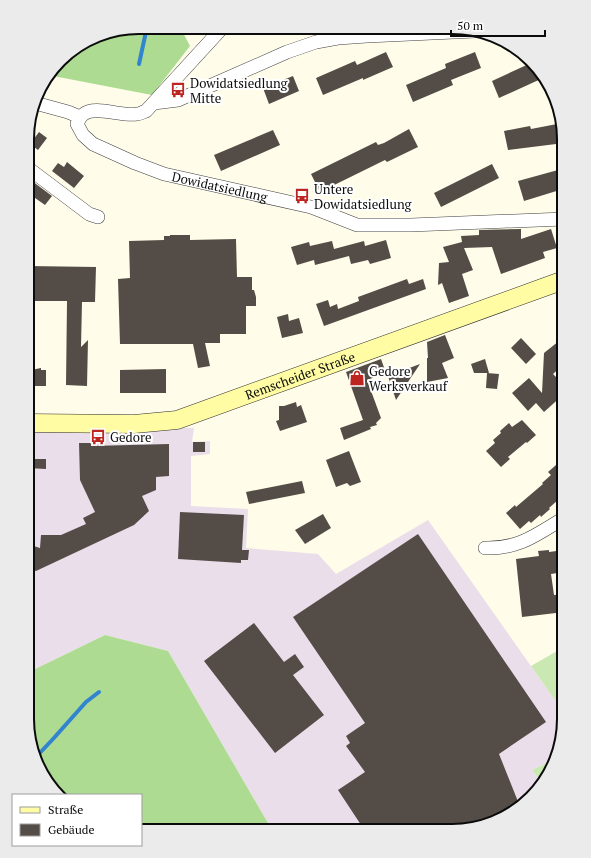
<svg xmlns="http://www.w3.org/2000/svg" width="591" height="858" font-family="'PT Serif',serif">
  <rect width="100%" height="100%" fill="#fffce9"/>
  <!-- industrial -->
  <path fill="#eadeeb" d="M27,427L194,428L192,442L210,441V454L191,456V506L248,509L246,548L318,554L336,574L428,520L564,713V727L553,760L532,770L543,784L502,820L453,831L272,830L168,651L105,635L27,673Z"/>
  <!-- green -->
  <g fill="#cae9b2">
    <path d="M564,647V713L531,666Z"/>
    <path d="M553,760L545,782L543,784L532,770Z"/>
  </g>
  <!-- forest -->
  <g fill="#acdb91">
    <path d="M139,27H180L190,46L152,95L48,75L65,55L103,33Z"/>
    <path d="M105,635L168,651L272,830H141V795H60L38,769L27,719V673Z"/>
  </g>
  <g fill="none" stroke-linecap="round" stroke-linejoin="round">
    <!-- stream -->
    <g stroke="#3284d0" stroke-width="4">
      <path d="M139,64L147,27"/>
      <path d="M36,757L53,739L86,702L99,692"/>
    </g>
  </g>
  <!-- building -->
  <g fill="#544d47">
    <path d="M386,52L393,67L363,80V78L323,95L316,78L355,61L357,65Z"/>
    <path d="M475,52L481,68L451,80L453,85L413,102L406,85L446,68L445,64Z"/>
    <path d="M531,63L543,78L499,98L492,81Z"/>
    <path d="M293,76L299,91L269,104L263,88Z"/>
    <path d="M557,124V126L561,125L564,143L508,150L504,131L530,126L531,129Z"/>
    <path d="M409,129L418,147L387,162L385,160L320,192L311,174L376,142L378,145L384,143Z"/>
    <path d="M273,130L280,145L221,171L214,155Z"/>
    <path d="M39,132L47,138L38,150L30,144Z"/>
    <path d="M67,162L84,176L74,188L52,171L58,163L64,167Z"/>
    <path d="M492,164L499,178L441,207L434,193Z"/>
    <path d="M558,170L563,189L524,201L518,181Z"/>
    <path d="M28,178L52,196L45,205L28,193Z"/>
    <path d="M521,229V239L551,229L557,248L543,252L545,258L501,274L492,247L464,248L473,270L462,274L469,296L449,303L442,283L438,285L439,263L449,262L443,247L462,242L461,236L479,235V230Z"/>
    <path d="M170,235H190V240L236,239L237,277H252V290H254L256,297V306H246V334H220V343H205L210,366L198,368L193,344H120L118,279L130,278L129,241L164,240V236H170Z"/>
    <path d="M386,240L391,258L370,264L368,260L351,264L349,256L315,265L314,260L297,265L291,247L309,242L310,246L332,241L334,249L364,241L365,246Z"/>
    <path d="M28,266L96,267L95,302H82L81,347L88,340L87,386L66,385L67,301H28Z"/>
    <path d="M407,279L409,284L423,279L426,289L324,326L316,304L328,300L330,307L337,304L338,309L359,301L358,297Z"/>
    <path d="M288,314L289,321L299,318L303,333L282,338L277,317Z"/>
    <path d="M445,335L454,358L442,363L448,378L427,382V358H428L427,342Z"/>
    <path d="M564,337V364L553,374L564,385V394L544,412L536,403L528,411L512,393L529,378L542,393L544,353Z"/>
    <path d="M521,338L536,354L526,364L511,348Z"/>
    <path d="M381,359L386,373L367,380L381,418L376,423L377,425L370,427L371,429L344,440L340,428L363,420L346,372Z"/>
    <path d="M485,359L489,373H474L471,364Z"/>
    <path d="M420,364L396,400L388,376Z"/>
    <path d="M41,368V370H46V386H30L31,370Z"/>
    <path d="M166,369V393H120V370Z"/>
    <path d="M487,373L499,374L497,389L486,388Z"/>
    <path d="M296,402L297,407L301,405L307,422L280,431L276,421L279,420V406H284Z"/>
    <path d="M522,420L536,435L527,443L526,442L508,457L510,459L501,467L486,451L495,443L493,440L501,433L500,431L509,423L512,427Z"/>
    <rect x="193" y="442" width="12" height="10"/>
    <path d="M79,443H91V446L169,444V476L156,477V490L142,496L149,511L134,525L36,571L27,567V544L40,548L41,535H61L86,524L83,518L95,512L80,480Z"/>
    <path d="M27,450L35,459H46V469L27,468Z"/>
    <path d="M349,451L361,482L350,486L347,483L336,487L326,460Z"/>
    <path d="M564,458V492L557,499L558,500L549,508L550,509L541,517L540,515L531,523L529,521L520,529L506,513L515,505L516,507L543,484L542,483L551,475L548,472Z"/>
    <path d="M302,481L305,493L249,504L246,492Z"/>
    <path d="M180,512L244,515L242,550H249L248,560H241V563L178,559Z"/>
    <path d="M323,514L331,528L305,544L295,530Z"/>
    <path d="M418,534L546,722L499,754L519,804L494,821L453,831H365L338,790L365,772L346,746L350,743L346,736L365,723L293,617Z"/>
    <path d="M549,550V552L564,550V572L551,574L554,595L564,594V605L556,606V613L522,617L516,559L539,556L538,551Z"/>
    <path d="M254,623L284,662L295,654L304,667L293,675L324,715L275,753L204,661Z"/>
  </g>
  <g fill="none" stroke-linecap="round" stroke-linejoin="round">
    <defs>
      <g id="minor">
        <path id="s1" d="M223,27L146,111C143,112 140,114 137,114C123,117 95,105 84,114C80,116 79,120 77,124L83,135L93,144L135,163L164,174L311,207L357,225H411L564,219"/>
        <path d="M35,103L68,112L80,117"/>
        <path d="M154,103L178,100L287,52L316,42L338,38L367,36L475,31"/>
        <path d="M28,168L89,214L98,217"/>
        <path d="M485,548C519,549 536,535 564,518"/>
      </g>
      <g id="secondary">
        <path id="s2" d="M27,423L134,424L177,420L564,280"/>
      </g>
    </defs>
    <!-- minor casing -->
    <use href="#minor" stroke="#3e3e3e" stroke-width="14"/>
    <!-- secondary casing -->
    <use href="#secondary" stroke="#2d2d2d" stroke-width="19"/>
    <!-- minor -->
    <use href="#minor" stroke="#fff" stroke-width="13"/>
    <!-- secondary -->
    <use href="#secondary" stroke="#fffca4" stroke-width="18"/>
  </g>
  <!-- icons -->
  <defs>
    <symbol id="bus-bare" viewBox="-9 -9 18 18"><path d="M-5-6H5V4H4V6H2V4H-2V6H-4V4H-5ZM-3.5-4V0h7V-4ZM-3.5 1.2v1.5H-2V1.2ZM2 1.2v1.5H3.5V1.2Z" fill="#bd2620" stroke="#fff" stroke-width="2.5" paint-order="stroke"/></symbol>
    <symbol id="shop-bare" viewBox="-9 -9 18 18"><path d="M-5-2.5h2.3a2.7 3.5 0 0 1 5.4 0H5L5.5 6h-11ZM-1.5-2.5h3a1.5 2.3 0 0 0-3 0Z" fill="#bd2620" stroke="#fff" stroke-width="2.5" paint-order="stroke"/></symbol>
  </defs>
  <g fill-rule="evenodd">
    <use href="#bus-bare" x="167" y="79" width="22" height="22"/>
    <use href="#bus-bare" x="291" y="185" width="22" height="22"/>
    <use href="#shop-bare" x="346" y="367" width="22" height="22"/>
    <use href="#bus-bare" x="87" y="426" width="22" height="22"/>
  </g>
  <g text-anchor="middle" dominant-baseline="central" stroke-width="4" stroke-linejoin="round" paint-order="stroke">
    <!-- poi labels -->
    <g font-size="13" fill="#0b0b0b" stroke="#fff" text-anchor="start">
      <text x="190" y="83">Dowidatsiedlung<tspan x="190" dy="15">Mitte</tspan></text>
      <text x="314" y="189">Untere<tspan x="314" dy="15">Dowidatsiedlung</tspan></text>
      <text x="369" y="371">Gedore<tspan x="369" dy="15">Werksverkauf</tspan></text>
      <text x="110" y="437">Gedore</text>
    </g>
    <!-- street labels -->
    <g font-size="13" fill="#0b0b0b" stroke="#fff">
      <text stroke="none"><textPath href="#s1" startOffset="350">Dowidatsiedlung</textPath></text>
      <text stroke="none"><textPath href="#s2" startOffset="281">Remscheider Straße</textPath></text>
    </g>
  </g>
  <!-- crop -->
  <path d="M0 0H591V858H0ZM139 34H452A105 105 0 0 1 557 139V719A105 105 0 0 1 452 824H139A105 105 0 0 1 34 719V139A105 105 0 0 1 139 34Z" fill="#ebebeb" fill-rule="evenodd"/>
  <path fill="none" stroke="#0b0b0b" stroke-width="2" d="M139 34H452A105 105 0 0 1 557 139V719A105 105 0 0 1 452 824H139A105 105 0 0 1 34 719V139A105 105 0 0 1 139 34Z"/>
  <!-- legend -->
  <rect x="12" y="794" width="130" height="52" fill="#ffffff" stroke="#9d9d9d"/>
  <rect x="20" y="807" width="20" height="6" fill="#fffca4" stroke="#9d9d9d"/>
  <text x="48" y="814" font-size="12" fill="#0b0b0b">Straße</text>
  <rect x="20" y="824" width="20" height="12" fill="#544d47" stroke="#9d9d9d"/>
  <text x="48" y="834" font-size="12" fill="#0b0b0b">Gebäude</text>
  <!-- scale -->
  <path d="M451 30v6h94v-6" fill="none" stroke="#0b0b0b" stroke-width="2"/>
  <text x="457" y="30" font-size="12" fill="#0b0b0b" stroke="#ffffff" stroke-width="3" paint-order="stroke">50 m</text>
</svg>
